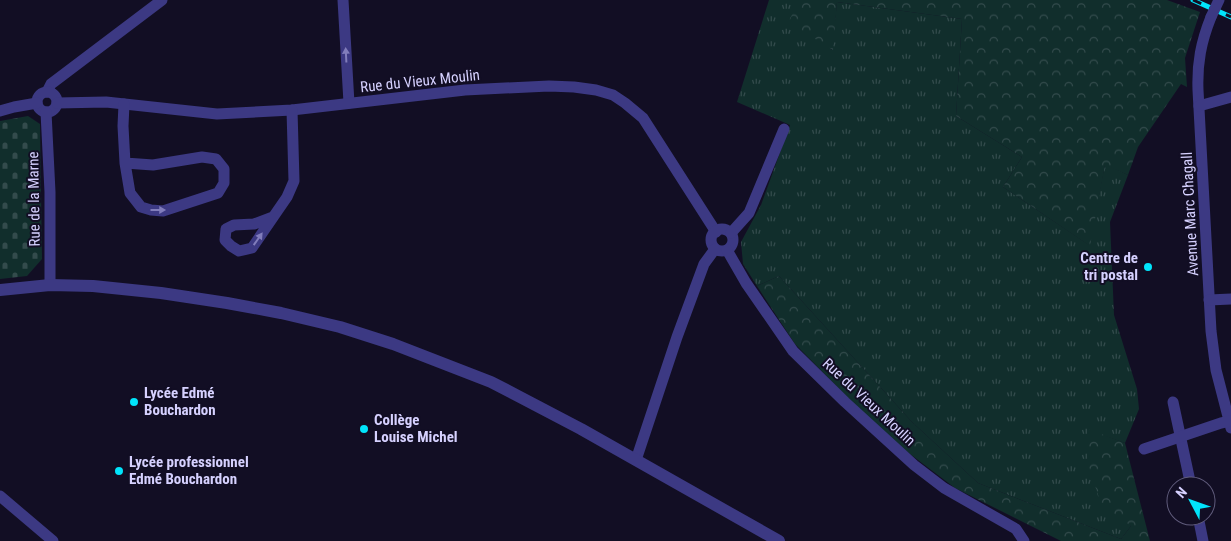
<svg xmlns="http://www.w3.org/2000/svg" width="1231" height="541" font-family="'Roboto Condensed',sans-serif">
  <defs>
    <pattern id="grass-tufts" width="24" height="20" patternUnits="userSpaceOnUse" patternTransform="scale(1.25)"><rect width="24" height="20" fill="#112e2c"/><path d="M3 7l-1-3M5 7V3M7 7l1-3M15 17l-1-3M17 17v-4M19 17l1-3" fill="none" stroke="#334b4c"/></pattern>
    <pattern id="forest-crowns" width="20" height="18" patternUnits="userSpaceOnUse" patternTransform="scale(1.25)"><rect width="20" height="18" fill="#112e2c"/><path d="M2 6a3 3 0 1 1 6 0M12 15a3 3 0 1 1 6 0" fill="none" stroke="#334b4c"/></pattern>
    <pattern id="cemetery-stones" width="16" height="16" patternUnits="userSpaceOnUse" patternTransform="scale(1.25)"><rect width="16" height="16" fill="#112e2c"/><path d="M2 7V4a2 2 0 0 1 4 0v3zM10 15v-3a2 2 0 0 1 4 0v3z" fill="#334b4c"/></pattern>
  </defs>
  <rect width="100%" height="100%" fill="#120e24"/>
  <!-- grass -->
  <path fill="url(#grass-tufts)" d="M769,0H800L832,50L837,2L962,19L956,116L1022,157L1003,187L1089,245L1105,164L1128,175L1110,222L1114,315L1137,389L1139,409L1125,443L1088,430L1131,526L1121,539L978,483L912,422L779,276L757,286L743,264L741,242L761,205L790,125L737,102Z"/>
  <!-- forest -->
  <g fill="url(#forest-crowns)">
    <path d="M800,0H1167L1200,12L1185,58L1187,87L1181,84L1138,147L1128,175L1105,165L1090,246L1003,187L1022,157L956,116L962,19L837,2L833,50L788,22Z"/>
    <path d="M779,276L912,422L978,483L1121,539L1131,526L1101,504L1088,464V429L1125,443L1150,541H1061L955,488L885,435L795,344L757,286Z"/>
  </g>
  <!-- cemetery -->
  <path fill="url(#cemetery-stones)" d="M28,116L40,124L42,259L27,276L0,279V121Z"/>
  <g fill="none" stroke-linecap="round" stroke-linejoin="round">
    <!-- minor -->
    <g stroke="#3c3983" stroke-width="11">
      <path d="M343,0L349,103"/>
      <path d="M1211,17C1201,42 1197,63 1198,90L1211,331L1216,370L1231,428"/>
      <path d="M47,92L51,84L162,0"/>
      <circle cx="47" cy="102" r="10"/>
      <path d="M57,103L106,102L217,114L292,110L465,90L549,86L574,87L596,90L613,95L625,103L643,118L716,232"/>
      <path d="M124,104L123,126L125,163L130,193L141,207L151,210L163,211L218,193L224,183V169L216,159L202,157L153,165L125,163"/>
      <path d="M1199,106L1231,97"/>
      <path d="M0,111L14,107L37,103"/>
      <path d="M46,112L50,192V285"/>
      <path d="M273,217L254,224L234,225L226,229L225,240L231,246L239,251L252,248L287,197L294,181L292,110"/>
      <circle cx="722" cy="240" r="11"/>
      <path d="M731,233L749,213L784,129"/>
      <path d="M727,250L746,283L793,351L845,402L914,465L944,488L1016,529L1024,541"/>
      <path d="M1209,300L1231,299"/>
      <path d="M1173,402L1191,486"/>
      <path d="M1144,449L1221,423L1231,421"/>
      <path d="M636,460L677,337L704,264L715,249"/>
      <path d="M0,496L53,541"/>
      <path d="M1198,516L1203,541"/>
    </g>
    <!-- tertiary -->
    <path stroke="#3c3983" stroke-width="12" d="M0,290L50,285L93,286L161,293L227,303L281,313L340,327L393,344L491,382L518,396L581,429L779,541"/>
    <defs>
      <path id="rail" d="M1193,0L1231,17"/>
    </defs>
    <!-- rail casing -->
    <use href="#rail" stroke="#01e4fb" stroke-width="5"/>
    <!-- rail -->
    <use href="#rail" stroke="#120e24" stroke-width="3" stroke-dasharray="9" stroke-linecap="butt"/>
    <!-- minor-bridge -->
    <path stroke="#3c3983" stroke-width="11" d="M1211,17L1219,0"/>
  </g>
  <!-- one-way arrows -->
  <defs><path id="oneway-solid" d="M-6-.8H1V-3.2L6.5 0L1 3.2V.8H-6Z" transform="scale(1.25)"/></defs>
  <g fill="#817dbb">
    <use href="#oneway-solid" transform="translate(346 55) rotate(-93)"/>
    <use href="#oneway-solid" transform="translate(158 210)"/>
    <use href="#oneway-solid" transform="translate(258 239) rotate(-55)"/>
  </g>
  <!-- markers -->
  <g fill="#01e4fb" stroke="#120e24" stroke-width="2">
    <circle cx="1148" cy="267" r="5"/>
    <circle cx="134" cy="402" r="5"/>
    <circle cx="364" cy="429" r="5"/>
    <circle cx="119" cy="471" r="5"/>
  </g>
  <g text-anchor="middle" dominant-baseline="central" stroke-width="4" stroke-linejoin="round" paint-order="stroke">
    <!-- street labels -->
    <g font-size="15" fill="#d6d1ff" stroke="#120e24">
      <text transform="translate(420 81) rotate(-6)">Rue du Vieux Moulin</text>
      <text transform="translate(34 199) rotate(-91)">Rue de la Marne</text>
      <text transform="translate(1190 214) rotate(-93)">Avenue Marc Chagall</text>
      <text transform="translate(869 402) rotate(43)">Rue du Vieux Moulin</text>
    </g>
    <!-- poi labels -->
    <g font-size="15" font-weight="bold" fill="#d6d1ff" stroke="#120e24" text-anchor="start">
      <text x="1138" y="258" text-anchor="end">Centre de<tspan x="1138" dy="17">tri postal</tspan></text>
      <text x="144" y="393">Lycée Edmé<tspan x="144" dy="17">Bouchardon</tspan></text>
      <text x="374" y="420">Collège<tspan x="374" dy="17">Louise Michel</tspan></text>
      <text x="129" y="462">Lycée professionnel<tspan x="129" dy="17">Edmé Bouchardon</tspan></text>
    </g>
  </g>
  <!-- north arrow -->
  <g transform="translate(1191 501) rotate(311)"><circle r="24" fill="#120e24" stroke="#605c7c"/>
  <path d="M0-4L9 19L0 12L-9 19Z" fill="#01e4fb"/>
  <text y="-8" font-size="14" font-weight="bold" text-anchor="middle" fill="#d6d1ff">N</text>
  </g>
</svg>
